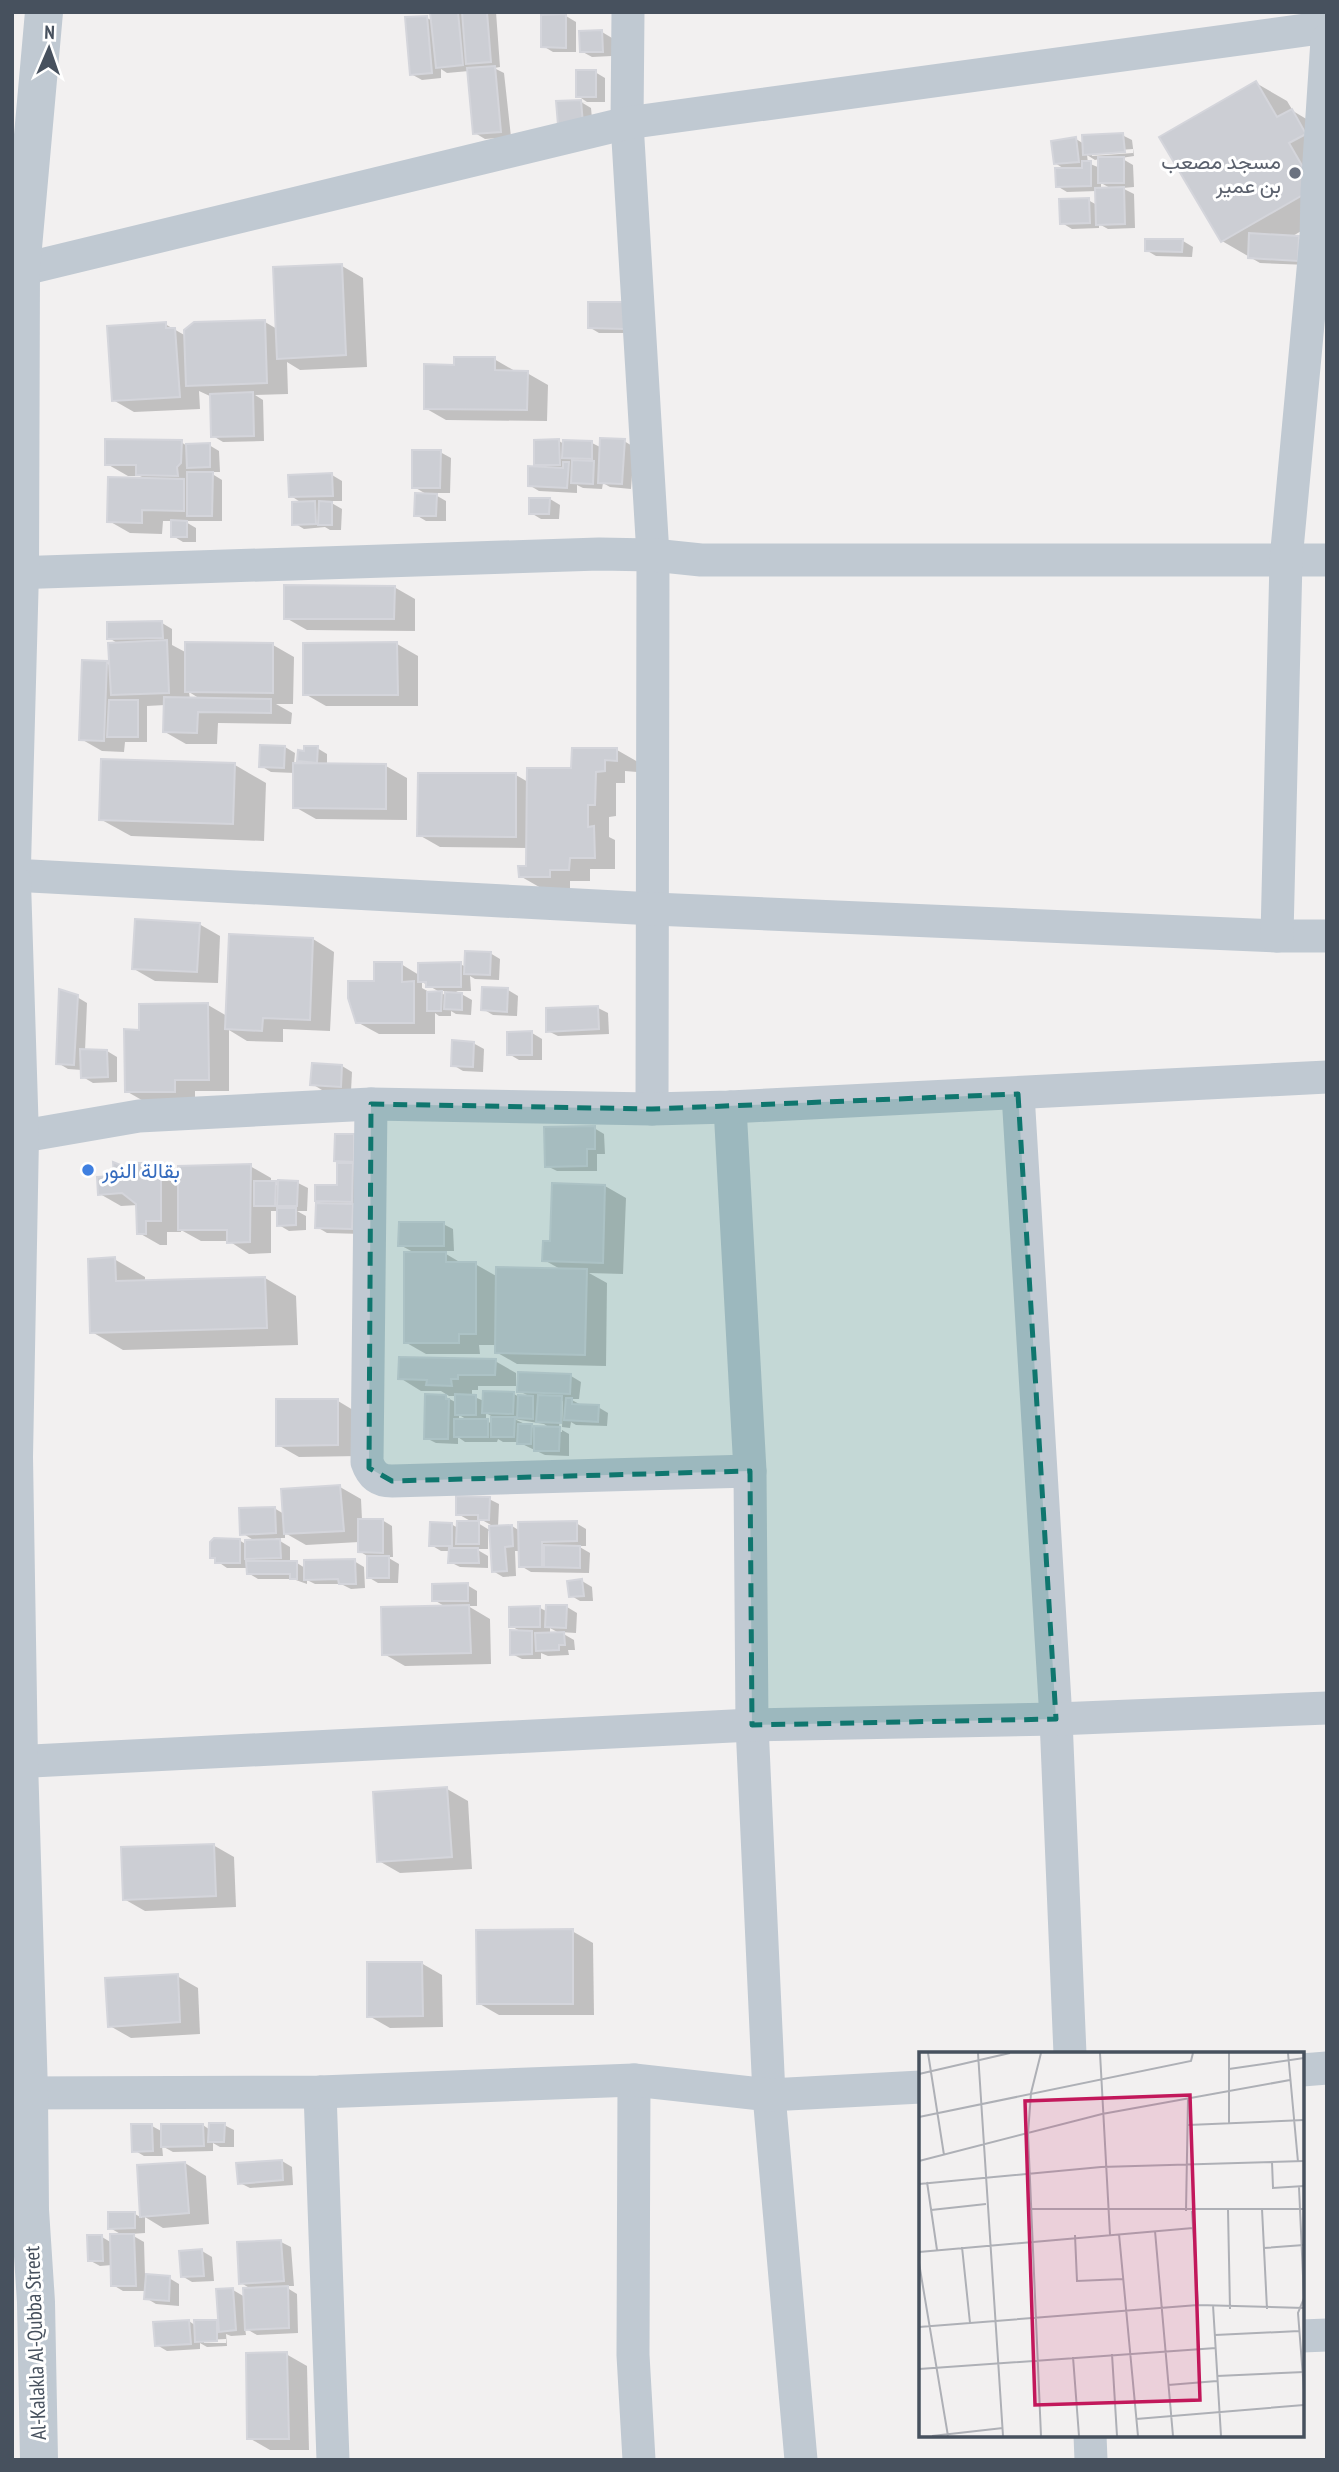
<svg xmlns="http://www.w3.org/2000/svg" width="1339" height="2472" font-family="'PT Sans Narrow',Vazirmatn,sans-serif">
  <rect width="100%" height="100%" fill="#f2f0f0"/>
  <!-- shadow -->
  <g fill="#0003" fill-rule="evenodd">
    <path d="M443,12H460L464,15V12H496L500,67L494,68L504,73L511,137L485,139L475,133L469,71L447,73L441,69V78L422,80L411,74L427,18L433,21Z"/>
    <path d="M566,16L576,22V52H553L543,46Z"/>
    <path d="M602,32L612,38V56L592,57L581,51Z"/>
    <path d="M595,72L605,78V102H581L591,108L593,129L558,103L587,102L578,96Z"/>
    <path d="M1256,83L1287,101L1293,111L1323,129L1327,216L1291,237L1298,238L1308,243V265L1260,263L1222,241Z"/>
    <path d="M1122,135L1132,140L1134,156L1121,158L1133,165L1134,187L1122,188L1134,194L1135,228L1108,229L1099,224V228L1072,229L1062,223L1088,200L1097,205V191L1067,192L1057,186L1066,170L1055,163L1076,139L1084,144ZM1133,149V153L1092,156V152ZM1087,155L1095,160L1099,159L1100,168L1088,163ZM1101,183L1112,189H1101Z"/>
    <path d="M1183,241L1193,247L1192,257L1156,256L1146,250Z"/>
    <path d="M342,266L363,278L367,367L300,370L287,362L288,394L255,395L263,400L264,441L223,442L213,436L212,397L199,391L200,409L134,412L113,400L165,324L186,336L265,322L277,329Z"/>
    <path d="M590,303L635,333H599L589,327Z"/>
    <path d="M494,359L515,371L527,373L548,385L547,421L446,420L425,408L456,367Z"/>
    <path d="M559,441L564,444L592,443L602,448L624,441L634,447L631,489L610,487L603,483L602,489L583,488L577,485V493L539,491L529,485L544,469L536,464Z"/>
    <path d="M181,442L187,446L209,445L219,451L220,472H209L222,480V521H184L196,528V542H183L173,536L172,521H163L162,534L130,533L109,521L148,480L140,476H128L107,464Z"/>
    <path d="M440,452L451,458L450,493H432L446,501V521H426L416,515L428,495L414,487Z"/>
    <path d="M332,475L342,481V501H328L342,509L341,530H330L325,527L304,529L294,523L302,503L291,496Z"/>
    <path d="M550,499L560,505L559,519H541L531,513Z"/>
    <path d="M394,587L415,599V631L307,630L286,618Z"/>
    <path d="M162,623L172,629V645L187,653L273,645L294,657L293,704H276L292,713L291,724L218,723L217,744H186L165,732V705L147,706V742H125L124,752L102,751L81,739L106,663L111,666L119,644L109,638ZM189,692L202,700L190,699Z"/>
    <path d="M397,644L418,656V706H326L305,694Z"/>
    <path d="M285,747L295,753L294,764L306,765L299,760L317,748L327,754V765L386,766L407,778V820L316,819L295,807V773L271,772L261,766Z"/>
    <path d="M617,750L638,762L637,772L625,771V783H616V816L609,817V837L615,840V869H590V881H570V889L541,888L520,876L528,868V848L440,847L419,835L516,775L528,782L573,770Z"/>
    <path d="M235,765L266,783L264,841L131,836L100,819Z"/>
    <path d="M199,924L220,936L218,983L155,981L134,969Z"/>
    <path d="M313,939L334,952L330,1031L283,1029V1042L247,1041L229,1030V1091H195V1103H147L126,1091L141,1032L208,1005L227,1016Z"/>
    <path d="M490,953L500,959L499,980L475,979L470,976L471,991H456L472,1000L471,1015L456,1014L451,1011V1016H439L435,1013V1034H379L357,1022L376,983L401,964L419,975L460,964L466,967ZM422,982L438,991H447V996L441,993H431L422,988Z"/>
    <path d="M508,990L518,996L517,1016L493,1015L483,1009Z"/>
    <path d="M77,997L87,1003L85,1051H107L117,1057V1082L93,1083L83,1077L82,1070L68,1069L58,1063Z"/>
    <path d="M598,1008L608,1013L609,1034L558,1036L548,1031Z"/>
    <path d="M532,1033L542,1039V1060H519L509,1054Z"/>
    <path d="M473,1043L484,1049L483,1072L463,1071L453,1065Z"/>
    <path d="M342,1066L352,1072L351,1091L322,1090L312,1084Z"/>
    <path d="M594,1128L604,1134L605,1154H597V1171H557L547,1166Z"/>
    <path d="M354,1136L364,1142L362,1234L327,1233L317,1227L324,1205L316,1200L339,1187L344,1165L336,1160Z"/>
    <path d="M145,1165L180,1185L250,1166L271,1178V1183L279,1186L298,1183L308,1188L307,1211H297L306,1216V1230L289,1231L279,1225V1211H271V1253L249,1254L229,1241H201L181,1230V1232H167V1245H160L139,1233L138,1205L121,1206L100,1194L115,1177Z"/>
    <path d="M605,1186L626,1198L623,1274L589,1273L607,1283L606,1366L517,1364L496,1352L497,1345H479L480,1354H426L405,1342L415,1253L400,1245L443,1224L453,1229L454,1251H441L463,1264H475L498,1277L562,1270L544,1260Z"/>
    <path d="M114,1259L145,1277V1282L265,1278L296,1296L298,1345L123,1350L92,1332Z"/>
    <path d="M495,1361L516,1373V1386H478V1390H472V1396L484,1401L514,1394L519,1397H531L519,1391L571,1376L581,1382L579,1399H570L583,1406L598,1407L608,1413L607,1426L576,1425L571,1422L570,1428L562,1427L563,1401H560L559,1432H562V1430L569,1434V1456L545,1455L518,1442H503L498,1439L497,1442H465L458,1437V1444L436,1443L426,1438L446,1397L457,1403V1396H449L441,1391H421L400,1378ZM486,1413L493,1417V1424L486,1421ZM459,1415L461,1416L469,1421H459ZM514,1419L544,1424L550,1428L536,1429Z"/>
    <path d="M338,1401L358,1413L359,1456L299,1457L278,1445Z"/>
    <path d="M340,1487L361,1499L362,1520H382L392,1526L393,1557H387L399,1564L398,1583H378L368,1577L369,1557L359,1551V1542L306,1545L285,1533V1538H275L290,1547V1563H297L305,1568L354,1561L364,1567L365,1588L351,1589L341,1584H315L307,1580V1584L293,1579H258L248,1573V1568H227L211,1557L239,1540L247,1545L255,1541L242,1533L274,1508L284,1514Z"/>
    <path d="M489,1499L499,1504L498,1527L512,1526L520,1531L576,1523L586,1529V1546H578L590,1553L589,1573L531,1572L521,1566L520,1551H515L516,1576L503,1577L493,1571L491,1525L482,1520H473L491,1531H488V1549H476L488,1556V1568L460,1567L450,1562L451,1551H441L431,1545L451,1524L458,1528L474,1523L458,1514Z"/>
    <path d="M582,1581L592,1587L593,1601H580L570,1595Z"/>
    <path d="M467,1585L477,1591V1606H468L490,1619L491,1664L405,1666L384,1654L446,1607L434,1600Z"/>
    <path d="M567,1607L577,1613L576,1633L560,1632L574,1640L575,1650H568L569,1655L548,1656L541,1653V1659H522L512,1654L522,1632L511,1626L540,1608L548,1612ZM550,1628L561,1634L550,1635Z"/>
    <path d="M447,1789L468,1801L472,1869L400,1873L379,1861Z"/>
    <path d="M213,1845L234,1857L236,1907L145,1911L124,1899Z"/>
    <path d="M572,1931L593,1943L594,2015H499L478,2003Z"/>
    <path d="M421,1963L442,1975L443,2027L390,2028L369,2016Z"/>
    <path d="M177,1976L198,1988L200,2034L131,2038L110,2026Z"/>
    <path d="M203,2125L210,2130L224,2125L234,2130V2147H220L213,2143V2151L173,2152L162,2146L163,2156H144L134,2150L152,2126L163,2132Z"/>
    <path d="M282,2161L292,2167L293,2185L250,2188L240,2183Z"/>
    <path d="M185,2163L206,2176L209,2224L163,2228L145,2217V2233L130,2234L144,2242L145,2276L169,2278L179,2284V2306L156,2304L146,2298V2291H123L113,2285L112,2265L100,2266L89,2260L102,2237L112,2243L124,2236L110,2228L135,2214L142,2218L139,2166Z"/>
    <path d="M281,2242L291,2247L294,2286H284L297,2294L298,2333L257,2335L245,2328L246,2335L231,2336L226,2334L227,2346L207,2347L200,2343V2349L167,2351L157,2345L189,2321L196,2326L216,2322L220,2324L233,2290L245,2297L253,2290L241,2283ZM226,2339V2343H204V2340Z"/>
    <path d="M202,2251L212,2257L214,2281L192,2282L182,2276Z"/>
    <path d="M286,2354L307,2366L309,2450H270L249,2438Z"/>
  </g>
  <!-- building -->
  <g fill="#ccced4" stroke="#d4d5db" stroke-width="2">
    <path d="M430,12H458L463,65L436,68Z"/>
    <path d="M462,12H487L491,62L466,64Z"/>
    <path d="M566,14V48L541,47V15Z"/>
    <path d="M427,16L432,73L410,75L405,17Z"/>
    <path d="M602,30L603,52H580L579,31Z"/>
    <path d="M495,66L501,132L473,134L467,68Z"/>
    <rect x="576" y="70" width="20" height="27"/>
    <path d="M1256,81L1277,117L1292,109L1306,134L1289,143L1315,188L1221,242L1159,137Z"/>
    <path d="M581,100L583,124L558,125L556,101Z"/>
    <path d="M1123,133L1125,152L1083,155L1082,135Z"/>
    <path d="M1076,137L1079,162L1054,164L1051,141Z"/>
    <rect x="1098" y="157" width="26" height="26"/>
    <path d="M1082,161H1091V186L1056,187L1055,168H1082Z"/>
    <path d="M1124,187L1125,224L1096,225L1095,188Z"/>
    <path d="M1089,198L1090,223L1060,224L1059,199Z"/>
    <path d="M1249,233L1299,236L1298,261L1248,258Z"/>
    <path d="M1145,239H1183L1182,252L1145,251Z"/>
    <path d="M342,264L346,355L277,359L273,267Z"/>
    <path d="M588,302H626V329L588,328Z"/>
    <path d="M265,320L267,383L186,386L184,330L194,322Z"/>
    <path d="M166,322V328H175L180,397L112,401L107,326Z"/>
    <path d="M454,357H495V370L528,371L527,410L424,409V364L454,365Z"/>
    <path d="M253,392L254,436L211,437L210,394Z"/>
    <path d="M600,438L625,439L622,484L598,483Z"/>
    <path d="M105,439L182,440L181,463L177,467L178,476L136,475V465H105Z"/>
    <path d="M559,439L560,465H534V440Z"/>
    <path d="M563,440L592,441V459L562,458Z"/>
    <path d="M210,443V467L187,468L186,444Z"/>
    <path d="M412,450H441L440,488H412Z"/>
    <path d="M572,460L594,461L593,484L571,483Z"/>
    <path d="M563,462H569L567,488L528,486V466L563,468Z"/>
    <path d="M187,472H213L212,516H187Z"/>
    <path d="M332,473L333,496L289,497L288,475Z"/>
    <path d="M108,477L184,479V511L142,510V523L107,522Z"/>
    <path d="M415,493L437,494L436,516H414Z"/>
    <path d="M529,498H550L549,514H529Z"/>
    <path d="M315,501L316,524L292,525V502Z"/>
    <path d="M319,501L332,502V525H318Z"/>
    <path d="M171,520L187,521V537H171Z"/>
    <path d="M284,585L395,586L394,619H284Z"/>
    <path d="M162,621L163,638L107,639V622Z"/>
    <path d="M167,640L169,693L111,695L108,643Z"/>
    <path d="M185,642L273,643V693L185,692Z"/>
    <path d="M397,642L398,695H303V643Z"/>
    <path d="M82,660L107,661L104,741L79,740Z"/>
    <path d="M164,697L271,699V713L198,712L197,733L163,732Z"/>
    <path d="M109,700H138V737H107Z"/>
    <path d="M260,745L285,746L284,768L259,767Z"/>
    <path d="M304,746H318L317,763L297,761L298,750L304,751Z"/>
    <path d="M572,748H617V761L605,760V771L596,772L595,805H588V827L594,826L595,858H570L569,870H550V877H519L518,866H526L527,768H571Z"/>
    <path d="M101,759L235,763L233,824L99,820Z"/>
    <path d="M293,763L386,764V809L293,808Z"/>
    <path d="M418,773H516V837L417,836Z"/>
    <path d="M135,919L200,923L197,972L132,969Z"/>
    <path d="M229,934L313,938L310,1020L263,1018L262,1031L225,1029Z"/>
    <path d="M465,951L491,952L490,975L464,974Z"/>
    <path d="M374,962H402V982L414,981V1023H356L348,998V981H374Z"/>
    <path d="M461,962V987H426V982H418V963Z"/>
    <path d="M482,987L508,988L507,1012L481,1010Z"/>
    <path d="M59,989L78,995L74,1065L56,1064Z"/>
    <path d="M442,991L441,1011H427V992Z"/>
    <path d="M445,992L462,993V1010L444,1009Z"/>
    <path d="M208,1003L209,1080H175V1092H125L124,1029L139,1030V1004Z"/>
    <path d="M598,1006L599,1029L546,1032V1008Z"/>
    <path d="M532,1031V1055H507V1032Z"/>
    <path d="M452,1040L474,1042L473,1067L451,1066Z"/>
    <path d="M80,1049L107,1050L108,1077L81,1078Z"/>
    <path d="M312,1063L342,1065L341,1087L310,1085Z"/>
    <path d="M595,1126V1149H587V1166L545,1167L544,1127Z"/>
    <path d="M335,1134H354V1162L334,1161Z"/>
    <path d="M113,1162L130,1169L136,1163H146V1173L161,1172V1221H146V1234H137L136,1204L122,1193L98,1195L97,1177L114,1176Z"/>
    <path d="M337,1163H353L352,1202L315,1201V1185H337Z"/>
    <path d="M251,1164L250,1242L227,1243V1230H178V1166Z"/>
    <path d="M278,1180L298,1181L297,1206H277Z"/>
    <path d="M254,1181H276L275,1206H254Z"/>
    <path d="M552,1183L605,1185L603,1263L542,1261L543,1241H550Z"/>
    <path d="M316,1203L353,1204L352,1229L315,1228Z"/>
    <path d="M277,1208H296V1225L277,1226Z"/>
    <path d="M399,1222H444V1246H398Z"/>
    <path d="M404,1252H446V1262H476V1334H459V1343H404Z"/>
    <path d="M115,1257L116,1281L265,1277L267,1328L90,1333L88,1259Z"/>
    <path d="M496,1267L587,1269L585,1355L495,1353Z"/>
    <path d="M399,1357L496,1359L495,1375H458V1379H451L452,1386L426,1385L427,1380L398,1379Z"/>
    <path d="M518,1372L571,1374L570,1394L517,1392Z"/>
    <path d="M483,1391L514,1392L513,1414L482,1413Z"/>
    <path d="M425,1394L446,1395V1399H449L448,1439H424Z"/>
    <path d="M455,1394L476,1395V1415H455Z"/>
    <path d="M518,1395L533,1396V1419L517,1418Z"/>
    <path d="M538,1395L562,1396L561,1423L536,1422Z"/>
    <path d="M566,1398H572V1404L599,1405L598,1422L564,1420Z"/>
    <path d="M276,1399H338V1445L276,1446Z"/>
    <path d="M491,1417H515L514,1437H491Z"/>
    <rect x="454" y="1419" width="34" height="18"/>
    <path d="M518,1424H532L531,1444H517Z"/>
    <path d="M534,1426L560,1427L559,1451H534Z"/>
    <path d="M340,1485L344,1531L284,1534L281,1489Z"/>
    <path d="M456,1496L490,1497L489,1520H478V1515H456Z"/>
    <path d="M275,1507L276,1533L240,1535L239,1508Z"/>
    <path d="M358,1519H383V1553L358,1552Z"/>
    <path d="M457,1521H479V1544H456Z"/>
    <path d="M577,1521V1541L542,1542V1567H519L518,1522Z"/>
    <path d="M430,1522L452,1523V1546H429Z"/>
    <path d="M512,1525L513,1546L505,1547L507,1571L492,1572L489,1526Z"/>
    <path d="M214,1538L240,1539V1563H215V1558H210V1542Z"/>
    <path d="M280,1539L281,1558L245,1559V1540Z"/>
    <path d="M544,1545L580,1546V1568L544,1567Z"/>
    <path d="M449,1548H478L479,1563H448Z"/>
    <rect x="367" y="1556" width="22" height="22"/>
    <path d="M355,1559L356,1584H339L338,1579L304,1580V1560Z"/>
    <path d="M246,1561H297V1579H290V1574H247Z"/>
    <path d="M582,1579L584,1596L569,1597L567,1581Z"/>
    <path d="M468,1583V1601H432V1584Z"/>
    <path d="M469,1605L471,1653L382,1655L381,1607Z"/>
    <path d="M546,1605H567L566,1628L545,1627Z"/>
    <path d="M540,1606V1627H509V1607Z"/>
    <path d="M510,1630L532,1631V1654L510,1655Z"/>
    <path d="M564,1632L565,1645H559V1650L536,1651L535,1633Z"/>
    <path d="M447,1787L452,1857L377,1862L373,1792Z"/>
    <path d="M214,1844L216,1896L123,1900L121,1847Z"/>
    <path d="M573,1929V2004H477L476,1930Z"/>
    <path d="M367,1962H422L423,2016L367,2017Z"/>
    <path d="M178,1974L180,2022L108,2027L105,1978Z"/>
    <path d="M209,2123H225L224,2142H208Z"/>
    <path d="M131,2124H152L153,2151L132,2152Z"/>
    <path d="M161,2124H203L204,2146L161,2147Z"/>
    <path d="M282,2160L283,2180L238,2184L236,2163Z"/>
    <path d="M185,2162L189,2213L140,2217L137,2165Z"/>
    <path d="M108,2212H135V2228L108,2229Z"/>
    <path d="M110,2234H134L136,2286H111Z"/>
    <path d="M87,2235H102L103,2261H88Z"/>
    <path d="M281,2240L284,2281L239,2284L237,2242Z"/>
    <path d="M202,2249L204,2276L181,2277L179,2251Z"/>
    <path d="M146,2274L170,2276L169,2301L144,2299Z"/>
    <path d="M288,2286L289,2328L245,2330L243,2288Z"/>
    <path d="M233,2288L236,2330L219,2332L216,2289Z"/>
    <path d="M189,2320L191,2344L155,2346L153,2322Z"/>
    <path d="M194,2320H217V2341L195,2342Z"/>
    <path d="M287,2352L289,2439H247L246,2353Z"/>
  </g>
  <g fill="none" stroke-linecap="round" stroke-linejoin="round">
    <!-- minor -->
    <g stroke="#c0c9d2" stroke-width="33">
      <path d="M628,12L627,123L653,555L652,1109"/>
      <path d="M12,272L627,123L1327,27"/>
      <path d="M12,573L599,554L653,555L701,560H1327"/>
      <path d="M12,875L654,909L1277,936H1327"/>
      <path d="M1277,936L1286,560L1316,238L1317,191L1327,40"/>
      <path d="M1018,1094L1056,1719L1070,2054"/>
      <path d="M371,1104L367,1462C371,1474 378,1481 392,1481L750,1471"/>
      <path d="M730,1107L750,1471L752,1725L769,2095L801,2460"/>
      <path d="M12,1138L139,1116L371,1104L652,1109L730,1107L1327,1077"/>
      <path d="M12,1762L752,1725L1056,1719L1327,1708"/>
      <path d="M1302,2070L1327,2068"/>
      <path d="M634,2080L633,2355L639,2460"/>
      <path d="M320,2092L333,2460"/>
      <path d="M12,2093L320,2092L634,2080L769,2095L921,2087"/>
      <path d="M1302,2336L1327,2335"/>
      <path d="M1090,2435L1091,2460"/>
    </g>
    <!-- tertiary -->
    <g stroke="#c0c9d2" stroke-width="38">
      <path d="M12,865L20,572L21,270L44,12"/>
      <path d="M12,882L20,1137L14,1457L19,1761L29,2092L30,2210L36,2302L39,2460"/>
    </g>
  </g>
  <!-- marked area -->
  <path fill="#0f766e" fill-opacity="0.2" stroke="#0f766e" stroke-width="5" stroke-dasharray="14 9" stroke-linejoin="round" d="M1018,1094L1056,1719L752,1725L750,1471L392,1481L369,1468L371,1104L652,1109Z"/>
  <!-- markers -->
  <circle fill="#6b7280" stroke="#fff" stroke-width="2.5" cx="1295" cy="173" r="7"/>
  <circle fill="#3f7fe0" stroke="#fff" stroke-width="2.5" cx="88" cy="1170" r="7"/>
  <g text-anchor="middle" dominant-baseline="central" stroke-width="6" stroke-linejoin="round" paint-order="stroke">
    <!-- worship labels -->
    <g font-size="21" fill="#5b616d" stroke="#fff" text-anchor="end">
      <text x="1281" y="161">مسجد مصعب<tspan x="1281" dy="24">بن عمير</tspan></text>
    </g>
    <!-- shop labels -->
    <g font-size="21" fill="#366cbe" stroke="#fff" text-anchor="start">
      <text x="102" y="1170">بقالة النور</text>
    </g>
    <!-- street labels -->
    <g font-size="21" fill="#47515e" stroke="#fff">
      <text transform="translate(35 2343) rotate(-92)">Al-Kalakla Al-Qubba Street</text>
    </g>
  </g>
  <!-- overview -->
  <g transform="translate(919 2052)">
    <rect width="385" height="385" fill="#f2f0f0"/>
    <path fill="none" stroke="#aeb0b6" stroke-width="2" d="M9,1L25,103M59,1L84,384M181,1L191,183M369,1L379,110M310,17L385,6M0,22L91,1M0,65L272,9L274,1M310,72V1M269,73L385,68M0,109L183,62L371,28M353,110L354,136L385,134M8,130L18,198M0,132L182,115L385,109M380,135L385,246L379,261L385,338M111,157H385M343,157L348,257M12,158L67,152M309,158L311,257M267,159L269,47M273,159L279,253M236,179L254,384M200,182L219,384M156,183L158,229L204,227M43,195L51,271M345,196L385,193M0,200L274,176M0,211L29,384M294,253L302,384M0,275L279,253L385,256M296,283L380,279M193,302L198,384M154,305L160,384M0,317L297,296M298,324L385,320M249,333L298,329M217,367L385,353M13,384L84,376M122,384L109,82L112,41L122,1"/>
    <path fill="#c2185b" fill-opacity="0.15" stroke="#c2185b" stroke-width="3.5" d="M271,43L281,348L116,353L106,49Z"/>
    <rect width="385" height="385" fill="none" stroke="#47515e" stroke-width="3.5"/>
  </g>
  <!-- border -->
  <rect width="1339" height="2472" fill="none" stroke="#47515e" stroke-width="28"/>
  <!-- north arrow -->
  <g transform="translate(49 49) rotate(2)" stroke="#ffffff" stroke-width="5" paint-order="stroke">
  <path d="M0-5L12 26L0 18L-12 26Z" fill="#47515e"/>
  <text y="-10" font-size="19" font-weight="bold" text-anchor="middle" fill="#47515e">N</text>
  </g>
</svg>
